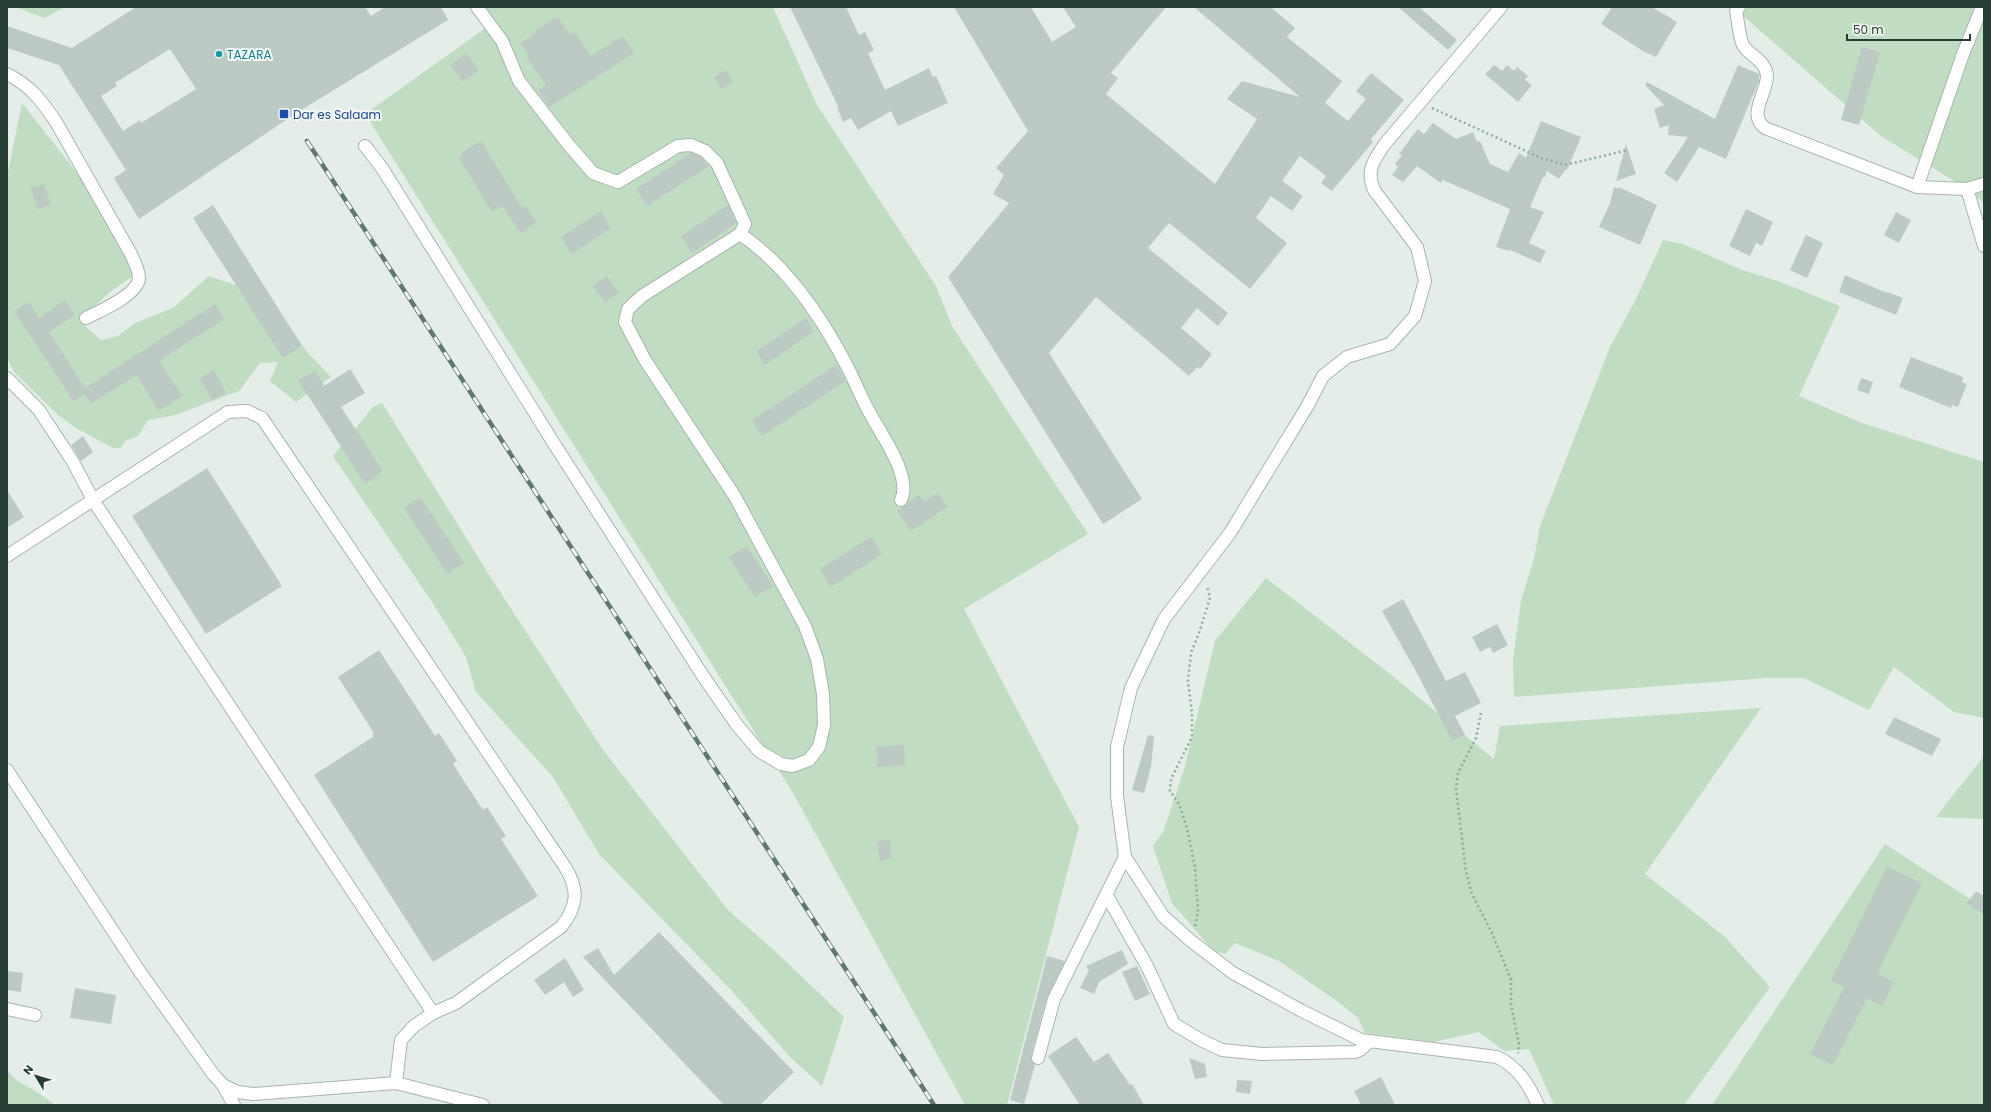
<svg xmlns="http://www.w3.org/2000/svg" width="1991" height="1112" font-family="Poppins,sans-serif">
  <rect width="100%" height="100%" fill="#e5ede8"/>
  <!-- green -->
  <g fill="#c0dcc2">
    <path d="M15,7H65L45,18Z"/>
    <path d="M486,7H773L817,105L936,286L952,326L1088,534L964,609L1079,827L1007,1105H965L793,793L365,114L494,22Z"/>
    <path d="M1733,7H1984V203L1967,189L1881,136Z"/>
    <path d="M22,103L133,244L145,268L110,292L79,320L101,340L118,336L135,323L173,308L209,276L268,296L308,353L331,377L296,402L270,381L278,362L260,363L239,391L175,415L148,420L138,436L125,441L121,448H113L76,428L58,415L14,372L7,358V177Z"/>
    <path d="M1663,240L1683,244L1742,270L1778,281L1840,306L1799,396L1862,423L1984,462V718L1954,712L1894,667L1869,710L1804,678H1767L1514,697L1513,660L1521,600L1534,559L1540,526L1610,347L1637,297Z"/>
    <path d="M382,403L493,581L603,750L728,910L776,952L844,1017L822,1086L791,1058L731,990L599,854L553,777L476,692L466,657L434,605L333,456L373,407Z"/>
    <path d="M1266,578L1390,674L1494,759L1500,726L1761,708L1645,874L1724,936L1770,987L1684,1105H1554L1529,1049L1504,1051L1479,1032L1433,1042L1365,1033L1358,1018L1341,1004L1279,961L1235,943L1225,954L1217,952L1210,947L1172,903L1153,846L1163,832L1184,770L1215,641Z"/>
    <path d="M1984,756V819L1936,817Z"/>
    <path d="M1885,844L1984,908V1105H1712Z"/>
    <path d="M7,1070L16,1080L37,1092L55,1105H7Z"/>
  </g>
  <!-- building -->
  <g fill="#bdcac3" fill-rule="evenodd">
    <path d="M136,7H365L371,16L385,7H441L448,20L298,112L139,219L114,178L126,170L59,65L7,48V26L72,48ZM170,49L196,89L141,123L140,120L123,131L101,96L117,86L115,83Z"/>
    <path d="M790,7H846L859,35L865,32L874,50L868,53L885,90L929,68L933,77L936,76L948,103L898,126L891,111L858,130L851,118L843,122L837,107L838,106Z"/>
    <path d="M954,7H1031L1052,42L1076,27L1063,7H1166L1111,73L1118,78L1106,94L1215,184L1257,119L1227,99L1242,81L1300,97L1194,7H1271L1295,28L1287,37L1342,81L1325,103L1348,121L1366,99L1356,91L1371,73L1404,100L1371,139L1373,142L1332,191L1321,183L1326,176L1300,156L1282,181L1303,196L1292,211L1271,196L1256,218L1287,243L1250,289L1169,223L1148,248L1228,313L1218,326L1197,308L1181,328L1212,354L1200,369L1197,367L1189,376L1096,297L1049,353L1142,499L1103,524L948,277L1009,203L993,194L1004,175L996,168L1028,131Z"/>
    <path d="M1398,7H1419L1457,40L1448,50Z"/>
    <path d="M1612,7H1652L1677,22L1656,57L1643,51L1601,24Z"/>
    <path d="M555,17L556,19L558,18L570,35L574,32L591,56L623,36L634,53L549,107L538,90L546,85L526,57L529,55L521,44L536,32L535,31Z"/>
    <path d="M1862,47L1880,52L1859,125L1841,120Z"/>
    <path d="M466,53L479,70L463,82L450,65Z"/>
    <path d="M1494,65L1502,71L1507,65L1514,71L1517,67L1528,76L1525,80L1532,85L1518,102L1485,74Z"/>
    <path d="M1738,65L1759,74V81L1726,159L1699,147L1677,182L1664,173L1688,137L1668,135L1669,125L1660,128L1654,109L1664,105L1645,85L1647,82L1715,119Z"/>
    <path d="M726,70L733,81L721,89L714,77Z"/>
    <path d="M1541,121L1581,137L1567,170L1566,169L1559,179L1547,171L1545,177H1543L1530,207L1544,212L1529,243L1546,251L1540,263L1510,250L1509,251L1496,247L1510,209L1443,180L1441,183L1417,166L1403,182L1392,175L1398,167L1395,164L1402,155L1399,154L1413,135L1418,129L1424,134L1433,123L1456,139L1473,132L1477,142L1480,141L1490,164L1508,172L1519,153L1526,158Z"/>
    <path d="M481,141L522,208L525,206L537,222L521,233L502,206L492,212L459,158L463,155L462,152Z"/>
    <path d="M1626,144L1636,174L1616,181Z"/>
    <path d="M691,153L701,157L708,167L647,206L636,189Z"/>
    <path d="M44,184L51,205L37,209L31,188Z"/>
    <path d="M1614,187L1619,189L1618,187L1645,199L1646,201L1647,200L1657,205L1640,245L1599,227L1610,203Z"/>
    <path d="M213,205L302,346L283,358L193,218Z"/>
    <path d="M728,205L736,223L692,253L681,236Z"/>
    <path d="M1746,209L1773,222L1762,246L1756,243L1750,256L1729,246Z"/>
    <path d="M601,211L611,228L572,254L561,237Z"/>
    <path d="M1896,212L1911,220L1899,243L1884,235Z"/>
    <path d="M1806,235L1823,243L1807,278L1790,270Z"/>
    <path d="M1845,275L1887,293V292L1903,298L1896,315L1839,292Z"/>
    <path d="M607,276L619,293L605,302L593,286Z"/>
    <path d="M65,300L75,315L49,332L85,388L215,304L224,319L159,361L182,396L159,411L136,375L91,404L85,394L73,401L14,311L29,302L39,318Z"/>
    <path d="M806,318L814,331L765,365L756,351Z"/>
    <path d="M1911,357L1963,377L1962,382L1967,384L1958,407L1952,405L1951,408L1899,387Z"/>
    <path d="M836,365L846,381L762,436L752,420Z"/>
    <path d="M350,369L365,393L341,407L383,471L365,484L298,380L316,371L324,386Z"/>
    <path d="M214,370L226,393L212,400L200,378Z"/>
    <path d="M1861,378L1873,382L1869,394L1857,390Z"/>
    <path d="M83,436L93,452L81,461L71,445Z"/>
    <path d="M207,468L282,586L206,634L132,516Z"/>
    <path d="M7,490L24,517L7,528Z"/>
    <path d="M938,493L947,507L911,531L897,511L919,495L924,502Z"/>
    <path d="M420,497L464,563L447,574L404,508Z"/>
    <path d="M871,537L882,554L831,587L820,569Z"/>
    <path d="M747,546L773,586L755,597L729,557Z"/>
    <path d="M1403,599L1446,681L1465,672L1481,703L1455,716L1465,735L1452,741L1418,675L1382,611Z"/>
    <path d="M1497,624L1508,645L1493,653L1490,647L1480,652L1472,637Z"/>
    <path d="M379,650L435,736L439,733L457,761L453,764L483,810L487,807L506,836L501,839L538,896L433,962L314,775L374,736L372,734L374,733L338,677Z"/>
    <path d="M1894,717L1941,739L1932,756L1885,734Z"/>
    <path d="M1148,735L1154,736L1151,767L1144,793L1132,790Z"/>
    <path d="M904,745L905,765L877,767L876,747Z"/>
    <path d="M890,840L892,859L880,861L877,841Z"/>
    <path d="M1887,867L1922,883L1877,974L1894,982L1882,1006L1867,998L1833,1065L1810,1054L1844,987L1831,980Z"/>
    <path d="M1976,891L1984,896V915L1967,903Z"/>
    <path d="M659,932L794,1072L760,1105H724L583,957L598,948L614,975Z"/>
    <path d="M1122,950L1128,964L1099,982L1094,994L1080,988L1089,970L1086,966Z"/>
    <path d="M1047,956L1065,961L1047,997L1031,1056V1060L1035,1065L1024,1104L1010,1100Z"/>
    <path d="M565,958L584,990L573,997L564,982L545,995L534,980Z"/>
    <path d="M1137,966L1150,994L1135,1001L1122,972Z"/>
    <path d="M7,971L23,973L21,992L7,990Z"/>
    <path d="M75,988L116,995L111,1024L70,1018Z"/>
    <path d="M1076,1037L1094,1062L1108,1053L1130,1085L1132,1084L1144,1105H1080L1048,1056Z"/>
    <path d="M1189,1058L1205,1064L1207,1077L1195,1079Z"/>
    <path d="M1381,1077L1395,1105H1361L1354,1091Z"/>
    <path d="M1237,1080L1252,1081L1250,1094L1236,1092Z"/>
  </g>
  <g fill="none" stroke-linecap="round" stroke-linejoin="round">
    <defs>
      <g id="minor">
        <path d="M1501,7L1384,145C1373,162 1366,170 1374,190L1417,247L1425,281L1415,316L1390,344L1347,357L1323,376L1308,405L1230,533L1164,619L1131,688L1117,747V796L1125,857L1163,916L1191,941L1233,973L1302,1011L1361,1040L1497,1057C1518,1067 1529,1085 1538,1105"/>
        <path d="M1739,7L1736,11C1738,19 1739,38 1743,45C1749,56 1766,60 1767,76C1767,93 1747,115 1765,128L1917,187L1967,189L1984,184"/>
        <path d="M7,74C31,86 41,100 56,122L131,254C134,261 139,270 139,278C138,295 100,311 86,318"/>
        <path d="M365,146L382,168L553,442L703,676L737,725L759,751L781,764L793,766L809,760L819,747L824,725L823,694L817,659L805,626L734,495L645,360L625,322L628,309L642,296L740,234L745,224L717,163L705,151L691,145L678,146L618,182L593,173L568,144L519,81L502,41L477,7"/>
        <path d="M1917,187L1963,54L1982,7"/>
        <path d="M1967,189L1984,246"/>
        <path d="M740,234C788,266 823,319 849,370C857,386 863,402 872,417C883,437 912,477 901,500"/>
        <path d="M7,378L39,410L73,462L93,500L433,1013"/>
        <path d="M7,556L228,412L247,411L262,418L565,867C579,889 578,906 561,927L456,1003L433,1013L414,1026L401,1040L396,1083"/>
        <path d="M7,770L140,972L213,1074L223,1085L234,1105"/>
        <path d="M1107,896L1147,966L1174,1024L1201,1040L1222,1050L1262,1054L1355,1052L1360,1050L1370,1041"/>
        <path d="M7,1009L35,1015"/>
        <path d="M1038,1058L1054,999L1125,857"/>
        <path d="M223,1085L237,1092L253,1094L396,1083L483,1105"/>
      </g>
    </defs>
    <!-- minor casing -->
    <use href="#minor" stroke="#a8b5ae" stroke-width="14"/>
    <!-- path -->
    <g stroke="#88ae9a" stroke-width="2.5" stroke-dasharray="2 3" stroke-linecap="butt">
      <path d="M1432,108L1541,158L1565,165L1628,150"/>
      <path d="M1481,713L1476,738L1458,773L1456,789L1466,872L1472,894L1492,933L1511,980V1005L1519,1044L1518,1053"/>
      <path d="M1195,926L1198,912L1195,867L1187,828L1179,804L1170,791L1171,779L1192,737V713L1188,681L1191,653L1200,630L1210,598L1207,586"/>
    </g>
    <!-- minor -->
    <use href="#minor" stroke="#fff" stroke-width="12"/>
    <defs>
      <path id="rail" d="M307,141L934,1105"/>
    </defs>
    <!-- rail casing -->
    <use href="#rail" stroke="#60786d" stroke-width="4.5"/>
    <!-- rail -->
    <use href="#rail" stroke="#f5f9f6" stroke-width="3" stroke-dasharray="9" stroke-linecap="butt"/>
  </g>
  <!-- markers -->
  <circle fill="#0f9aa8" stroke="#f5f9f6" stroke-width="1.5" cx="219" cy="54" r="4"/>
  <rect fill="#1a4fb4" stroke="#f5f9f6" stroke-width="1.5" x="279" y="109" width="10" height="10" rx="2"/>
  <g text-anchor="middle" dominant-baseline="central" stroke-width="4" stroke-linejoin="round" paint-order="stroke">
    <!-- culture labels -->
    <g font-size="12" fill="#0d838f" stroke="#f5f9f6" text-anchor="start">
      <text x="227" y="54">TAZARA</text>
    </g>
    <!-- transit labels -->
    <g font-size="12" fill="#164399" stroke="#f5f9f6" text-anchor="start">
      <text x="293" y="114">Dar es Salaam</text>
    </g>
  </g>
  <!-- border -->
  <rect width="1991" height="1112" fill="none" stroke="#253d32" stroke-width="16"/>
  <!-- north arrow -->
  <g transform="translate(36 1076) rotate(308)" stroke="#f5f9f6" stroke-width="3" paint-order="stroke">
  <path d="M0-3L7 15L0 10L-7 15Z" fill="#253d32"/>
  <text y="-6" font-size="11" font-weight="bold" text-anchor="middle" fill="#253d32">N</text>
  </g>
  <!-- scale -->
  <path d="M1847 34v6h123v-6" fill="none" stroke="#253d32" stroke-width="2"/>
  <text x="1853" y="34" font-size="12" fill="#253d32" stroke="#f5f9f6" stroke-width="3" paint-order="stroke">50 m</text>
</svg>
